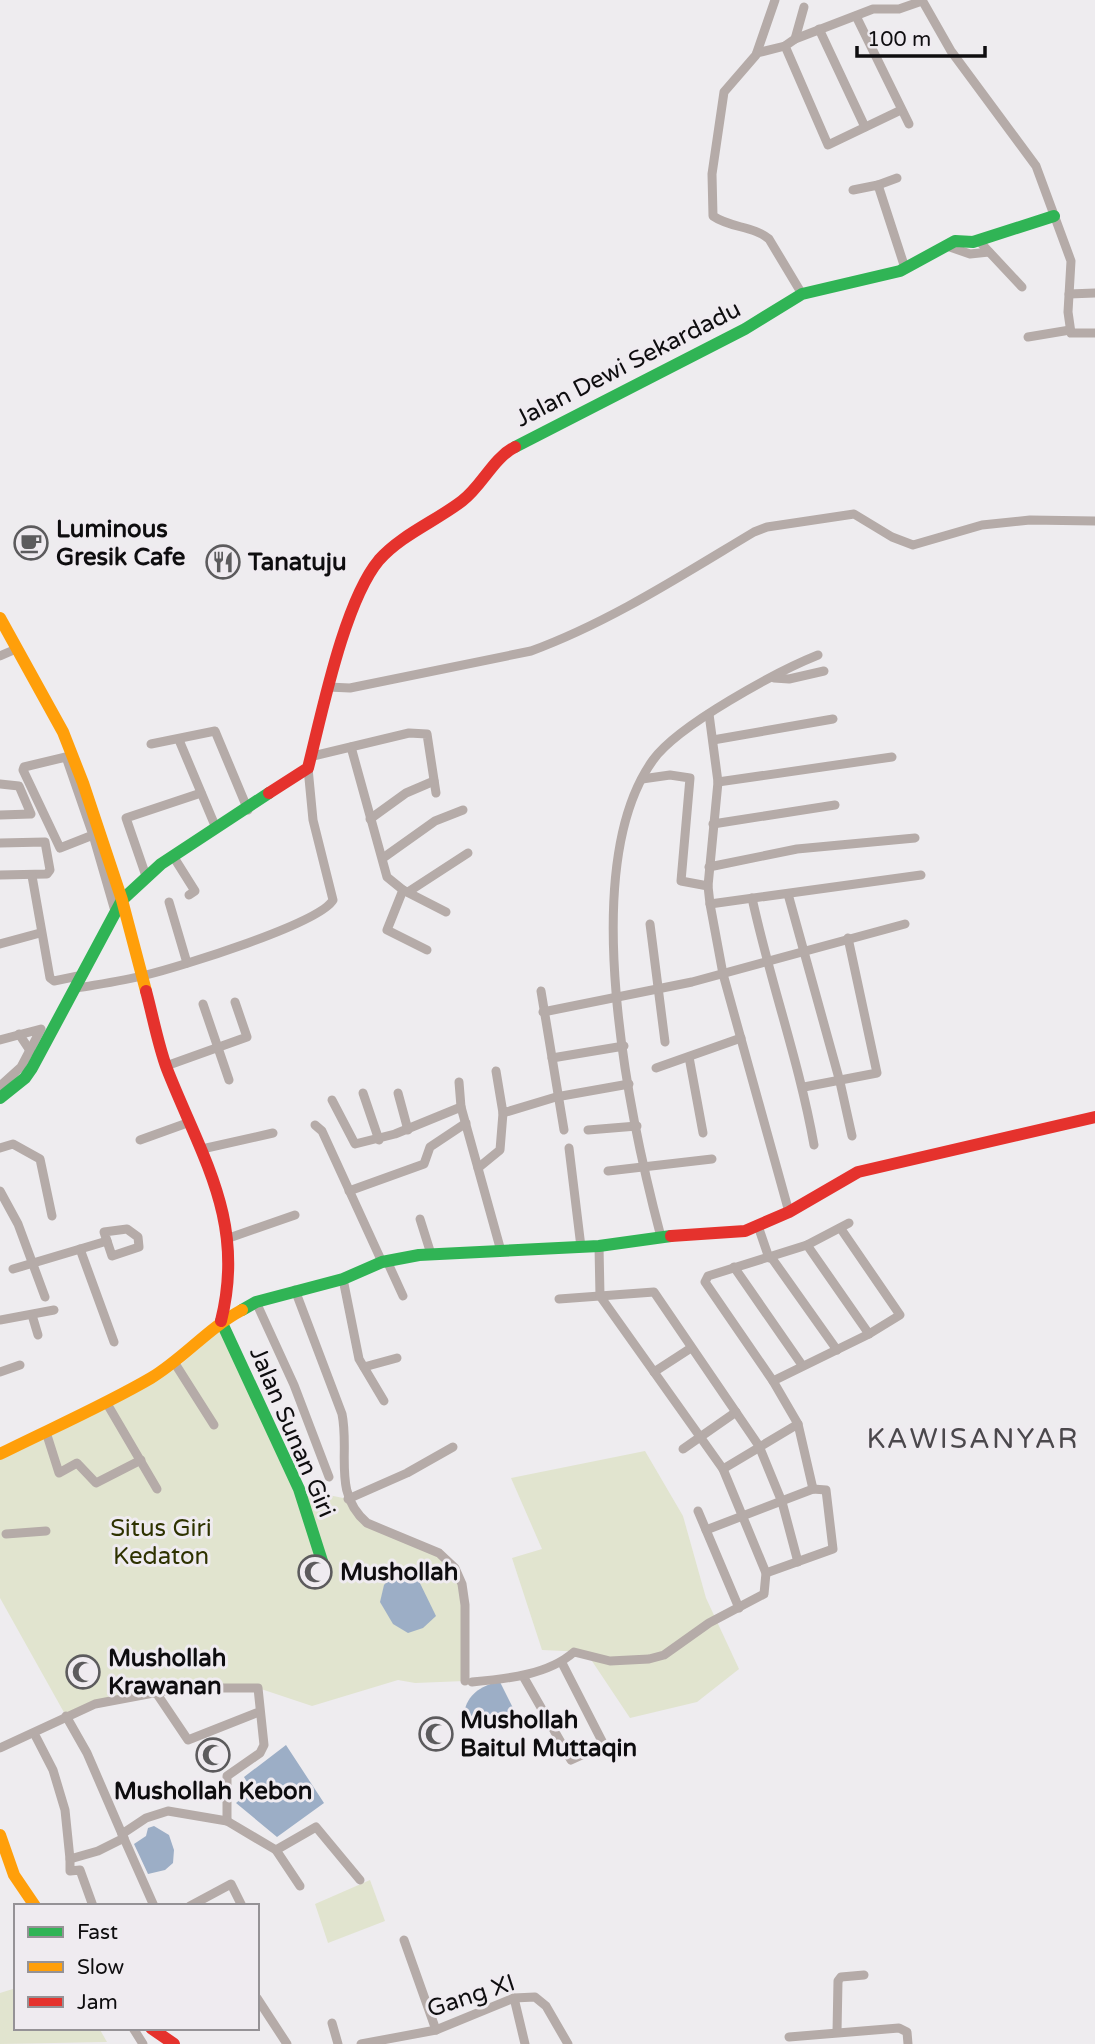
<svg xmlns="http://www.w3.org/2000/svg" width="1095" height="2044" font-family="'Varela Round',sans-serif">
  <rect width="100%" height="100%" fill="#eeecef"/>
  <!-- green -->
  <g fill="#e1e4cf">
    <path d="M221,1329L299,1489L348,1499C374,1542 449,1535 463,1588C469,1610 465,1656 465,1681L415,1683L398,1680L312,1706L258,1688H180L132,1695L66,1716L0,1598V1460L178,1367Z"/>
    <path d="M645,1451L683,1516L706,1598L739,1669L697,1702L630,1718L586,1652L542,1650L512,1558L542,1549L511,1478Z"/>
    <path d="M370,1880L385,1921L328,1943L315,1904Z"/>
    <path d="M16,1988V2028H99L107,2042L0,2044V1993Z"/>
  </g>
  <!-- water -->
  <g fill="#9caec6">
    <path d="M396,1571L416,1575L436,1616L423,1628L408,1633L393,1624L380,1602L384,1585Z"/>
    <path d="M500,1682L516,1714L495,1727L476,1728L465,1709C469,1693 484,1684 500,1682Z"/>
    <path d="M286,1745L324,1803L277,1837L236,1803L252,1790L244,1777Z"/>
    <path d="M154,1826L169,1835L174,1850L173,1863L165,1870L148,1874L134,1844L146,1836L148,1828Z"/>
  </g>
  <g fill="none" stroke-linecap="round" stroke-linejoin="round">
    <!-- street -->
    <g stroke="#b5aba8" stroke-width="9">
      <path d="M775,0L756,55L724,92L712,174L713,216C730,228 754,226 769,239L802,294"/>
      <path d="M922,0L951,51L1036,166L1071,261L1068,312L1071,333H1095"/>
      <path d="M856,16L909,124"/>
      <path d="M819,29L865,127"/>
      <path d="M795,39L804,7"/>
      <path d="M757,53L785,46"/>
      <path d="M901,110L828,145L785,46L795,39L873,9H899L922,1"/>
      <path d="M878,185L897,178"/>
      <path d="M853,190L878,185L905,268"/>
      <path d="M978,240L1022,287"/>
      <path d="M947,246L970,254L989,252"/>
      <path d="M1069,294L1095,293"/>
      <path d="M1028,337L1070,330"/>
      <path d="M0,656L16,649"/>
      <path d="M774,678L789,679L824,671"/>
      <path d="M328,687L350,688L531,651C610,622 682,575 754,532L767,527L854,514L892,537L913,545L982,525L1030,520L1095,521"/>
      <path d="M709,714L718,782L708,886L710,904L723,974L789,1212"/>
      <path d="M179,740L216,828"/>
      <path d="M713,740L833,719"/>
      <path d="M151,744L215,731L248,810"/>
      <path d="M351,747L387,877L403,890L446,912"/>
      <path d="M313,756L409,733L427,734L436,793"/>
      <path d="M66,757L93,835L60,848L23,770L24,767Z"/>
      <path d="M642,779L670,775L690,778L681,881L708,886"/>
      <path d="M718,782L892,757"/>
      <path d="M0,784L19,786L31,814L0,815"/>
      <path d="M370,819L406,793L434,781"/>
      <path d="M713,824L835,805"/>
      <path d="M93,835L115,911"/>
      <path d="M0,843L45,842L50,870L47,874L0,875"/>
      <path d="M173,856L195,891L189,895"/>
      <path d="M383,858L435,821L463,810"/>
      <path d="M709,867L797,849L915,838"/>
      <path d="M32,876L50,978L54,981L83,975"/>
      <path d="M146,876L126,818L201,793"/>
      <path d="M403,890L387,930L427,950"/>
      <path d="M408,892L468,853"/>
      <path d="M788,894L840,1082L852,1136"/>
      <path d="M752,898C770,981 799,1061 814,1145"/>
      <path d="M169,902L187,963"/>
      <path d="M710,904L921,875"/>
      <path d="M650,924L665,1042"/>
      <path d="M0,944L40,933"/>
      <path d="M77,988C100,984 123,981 146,975C179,967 319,924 333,900L313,820L308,768"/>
      <path d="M541,991L564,1130"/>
      <path d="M203,1004L229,1080"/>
      <path d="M543,1012L692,982L905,924"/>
      <path d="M19,1034L31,1052"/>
      <path d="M0,1040L41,1029L21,1067L0,1086"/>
      <path d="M689,1057L703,1133"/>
      <path d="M552,1058L624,1046"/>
      <path d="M166,1066L247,1037L235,1002"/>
      <path d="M656,1068L741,1038"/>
      <path d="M496,1071L503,1113L556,1097L629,1084"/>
      <path d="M459,1082L461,1107"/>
      <path d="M804,1087L877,1073L848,938"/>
      <path d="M363,1093L379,1140"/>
      <path d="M398,1093L408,1130"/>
      <path d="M332,1100L355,1144L395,1134L461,1107L501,1251"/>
      <path d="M315,1125L322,1131L382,1262"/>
      <path d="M588,1130L637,1126"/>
      <path d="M140,1140L190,1122"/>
      <path d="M0,1148L13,1144L40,1159L52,1216"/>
      <path d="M569,1148L581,1247"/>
      <path d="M202,1149L273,1133"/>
      <path d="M478,1168L500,1150L503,1113"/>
      <path d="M608,1171L712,1159"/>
      <path d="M0,1191L18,1224L45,1297"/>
      <path d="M349,1191L424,1164L430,1147L466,1123"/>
      <path d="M420,1219L431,1254"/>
      <path d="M758,1226L769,1258"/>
      <path d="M127,1229L138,1237L139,1247L112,1256L104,1232Z"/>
      <path d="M661,1237C629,1116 576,867 653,760C678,725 778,671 818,655"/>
      <path d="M229,1238L295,1215"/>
      <path d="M807,1245L869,1334"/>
      <path d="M80,1249L114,1342"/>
      <path d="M771,1257L837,1350"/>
      <path d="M387,1261L403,1296"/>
      <path d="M734,1267L802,1365"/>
      <path d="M13,1269L107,1241"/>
      <path d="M343,1279L359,1359L384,1401"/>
      <path d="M295,1290L342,1414C350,1453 332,1493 367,1523L439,1553L455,1568L462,1584L465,1605V1681"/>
      <path d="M559,1299L654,1292L759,1446L782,1502L798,1562"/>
      <path d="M256,1302L294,1385L329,1477"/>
      <path d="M32,1315L38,1335"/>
      <path d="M0,1320L54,1310"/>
      <path d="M174,1362L214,1425"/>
      <path d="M364,1367L397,1358"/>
      <path d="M0,1372L20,1365"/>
      <path d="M654,1372L691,1348"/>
      <path d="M773,1381L869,1334L900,1315L841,1229"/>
      <path d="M106,1402L157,1489"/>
      <path d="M46,1432L59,1473L77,1463L96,1483L141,1460"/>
      <path d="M683,1449L736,1412"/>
      <path d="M723,1469L798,1424"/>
      <path d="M813,1489L798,1424L773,1381L705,1282L708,1276L807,1245L849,1223"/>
      <path d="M348,1499L407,1473L453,1447"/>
      <path d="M698,1511L739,1608"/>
      <path d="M706,1530L813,1489L826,1490L833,1549L766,1573"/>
      <path d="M6,1534L46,1531"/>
      <path d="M523,1676L571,1760L604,1745L562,1663"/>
      <path d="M472,1682C506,1679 548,1675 574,1652L610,1661L649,1659L664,1655L709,1623L764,1594L766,1573L723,1469L600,1296L599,1246"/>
      <path d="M155,1691L188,1740L259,1712"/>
      <path d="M66,1716L87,1753L122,1834"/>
      <path d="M36,1737L53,1770L65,1810L70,1859L98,1851L124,1838"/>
      <path d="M0,1748L95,1704L180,1688H258L264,1745L260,1753L227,1776V1821"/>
      <path d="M276,1850L300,1886"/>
      <path d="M70,1859V1871L80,1870L93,1906"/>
      <path d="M154,1906L122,1834L146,1818L168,1811L227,1821L276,1850L316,1827L360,1880"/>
      <path d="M190,1906L231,1884L242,1906"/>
      <path d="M404,1940L436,2030"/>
      <path d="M257,1998L287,2044"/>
      <path d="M514,1998L525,2044"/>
      <path d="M332,2023L338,2044"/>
      <path d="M133,2028L143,2044"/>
      <path d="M837,2032L838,1981L841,1977L864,1975"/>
      <path d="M789,2037L899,2028L907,2032L908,2044"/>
      <path d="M361,2044L436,2030L514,1998L535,1997L546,2006L568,2044"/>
    </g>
    <!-- fast -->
    <g stroke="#30b455" stroke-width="12">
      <path d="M515,447L745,329L802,294L900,271L955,241L973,242L1054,216"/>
      <path d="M0,1098L25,1078L32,1068L122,900L161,864L269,793"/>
      <path d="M242,1310L256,1302L343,1279L382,1262L419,1255L599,1246L671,1236"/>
      <path d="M221,1321L299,1489L322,1561"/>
    </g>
    <!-- slow -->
    <g stroke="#ff9f0a" stroke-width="12">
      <path d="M0,618L63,732L83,783L122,900L146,991"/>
      <path d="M0,1454C50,1429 103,1406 151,1378C184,1358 208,1328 242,1310"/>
      <path d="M0,1835L14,1875L35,1906"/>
    </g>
    <!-- jam -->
    <g stroke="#e5322d" stroke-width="12">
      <path d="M269,793L308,768C322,713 344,602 379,560C401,535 436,521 462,501C482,486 493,458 515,447"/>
      <path d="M146,991C153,1017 158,1045 167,1069C202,1158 246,1221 221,1321"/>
      <path d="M671,1236L745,1231L789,1212L858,1172L1095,1117"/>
      <path d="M151,2028L174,2044"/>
    </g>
  </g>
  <!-- icons -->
  <defs>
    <symbol id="cafe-ring" viewBox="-11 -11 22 22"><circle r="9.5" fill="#efebf0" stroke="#5c5b5d" stroke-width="1.5"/><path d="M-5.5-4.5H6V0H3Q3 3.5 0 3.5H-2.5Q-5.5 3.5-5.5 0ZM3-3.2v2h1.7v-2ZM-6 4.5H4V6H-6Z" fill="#5c5b5d"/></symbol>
    <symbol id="restaurant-ring" viewBox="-11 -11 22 22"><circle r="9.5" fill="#efebf0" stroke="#5c5b5d" stroke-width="1.5"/><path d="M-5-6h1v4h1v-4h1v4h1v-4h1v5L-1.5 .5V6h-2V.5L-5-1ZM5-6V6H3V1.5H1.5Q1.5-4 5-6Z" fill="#5c5b5d"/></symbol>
    <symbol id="mosque-ring" viewBox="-11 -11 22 22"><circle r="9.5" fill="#efebf0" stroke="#5c5b5d" stroke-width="1.5"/><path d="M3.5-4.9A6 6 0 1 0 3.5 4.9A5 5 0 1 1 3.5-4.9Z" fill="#5c5b5d"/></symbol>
  </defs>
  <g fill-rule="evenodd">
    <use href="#cafe-ring" x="12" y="524" width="38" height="38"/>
    <use href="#restaurant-ring" x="204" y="543" width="38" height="38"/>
    <use href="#mosque-ring" x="296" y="1553" width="38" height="38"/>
    <use href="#mosque-ring" x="64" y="1653" width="38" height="38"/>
    <use href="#mosque-ring" x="417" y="1715" width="38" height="38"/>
    <use href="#mosque-ring" x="194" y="1736" width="38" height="38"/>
  </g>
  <g text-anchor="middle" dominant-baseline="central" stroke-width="6" stroke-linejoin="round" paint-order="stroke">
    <!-- street labels -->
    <g font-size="24" fill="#0e0d0f" stroke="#efebf0">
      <text transform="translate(628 364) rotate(-27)">Jalan Dewi Sekardadu</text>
      <text transform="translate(292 1432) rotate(67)">Jalan Sunan Giri</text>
      <text transform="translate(471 1996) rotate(-18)">Gang XI</text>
    </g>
    <!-- poi labels -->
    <g font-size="24" font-weight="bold" fill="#0e0d0f" stroke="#efebf0" text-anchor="start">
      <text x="56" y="529">Luminous<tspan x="56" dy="28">Gresik Cafe</tspan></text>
      <text x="248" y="562">Tanatuju</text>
      <text x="340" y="1572">Mushollah</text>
      <text x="108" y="1658">Mushollah<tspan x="108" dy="28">Krawanan</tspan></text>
      <text x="460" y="1720">Mushollah<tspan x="460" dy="28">Baitul Muttaqin</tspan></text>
      <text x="213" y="1791" text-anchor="middle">Mushollah Kebon</text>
    </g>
    <!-- park labels -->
    <g font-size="24" fill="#2e3200" stroke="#efebf0">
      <text x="161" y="1528">Situs Giri<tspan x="161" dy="28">Kedaton</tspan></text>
    </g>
    <!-- quarter labels -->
    <g font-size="28" letter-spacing="2" fill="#4b484c" stroke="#efebf0">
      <text x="973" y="1439">KAWISANYAR</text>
    </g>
  </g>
  <!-- legend -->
  <rect x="14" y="1904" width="245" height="126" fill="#efebf0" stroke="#959296" stroke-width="2"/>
  <rect x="28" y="1927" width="35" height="10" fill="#30b455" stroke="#959296" stroke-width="2"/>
  <text x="77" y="1939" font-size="21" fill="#0e0d0f">Fast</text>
  <rect x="28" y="1962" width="35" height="10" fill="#ff9f0a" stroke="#959296" stroke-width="2"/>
  <text x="77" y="1974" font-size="21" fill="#0e0d0f">Slow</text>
  <rect x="28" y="1997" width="35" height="10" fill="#e5322d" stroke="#959296" stroke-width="2"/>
  <text x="77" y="2009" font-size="21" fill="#0e0d0f">Jam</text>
  <!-- scale -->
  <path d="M857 46v10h128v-10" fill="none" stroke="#0e0d0f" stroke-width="3.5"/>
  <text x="867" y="46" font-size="21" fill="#0e0d0f" stroke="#efebf0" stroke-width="5" paint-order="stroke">100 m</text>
</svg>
